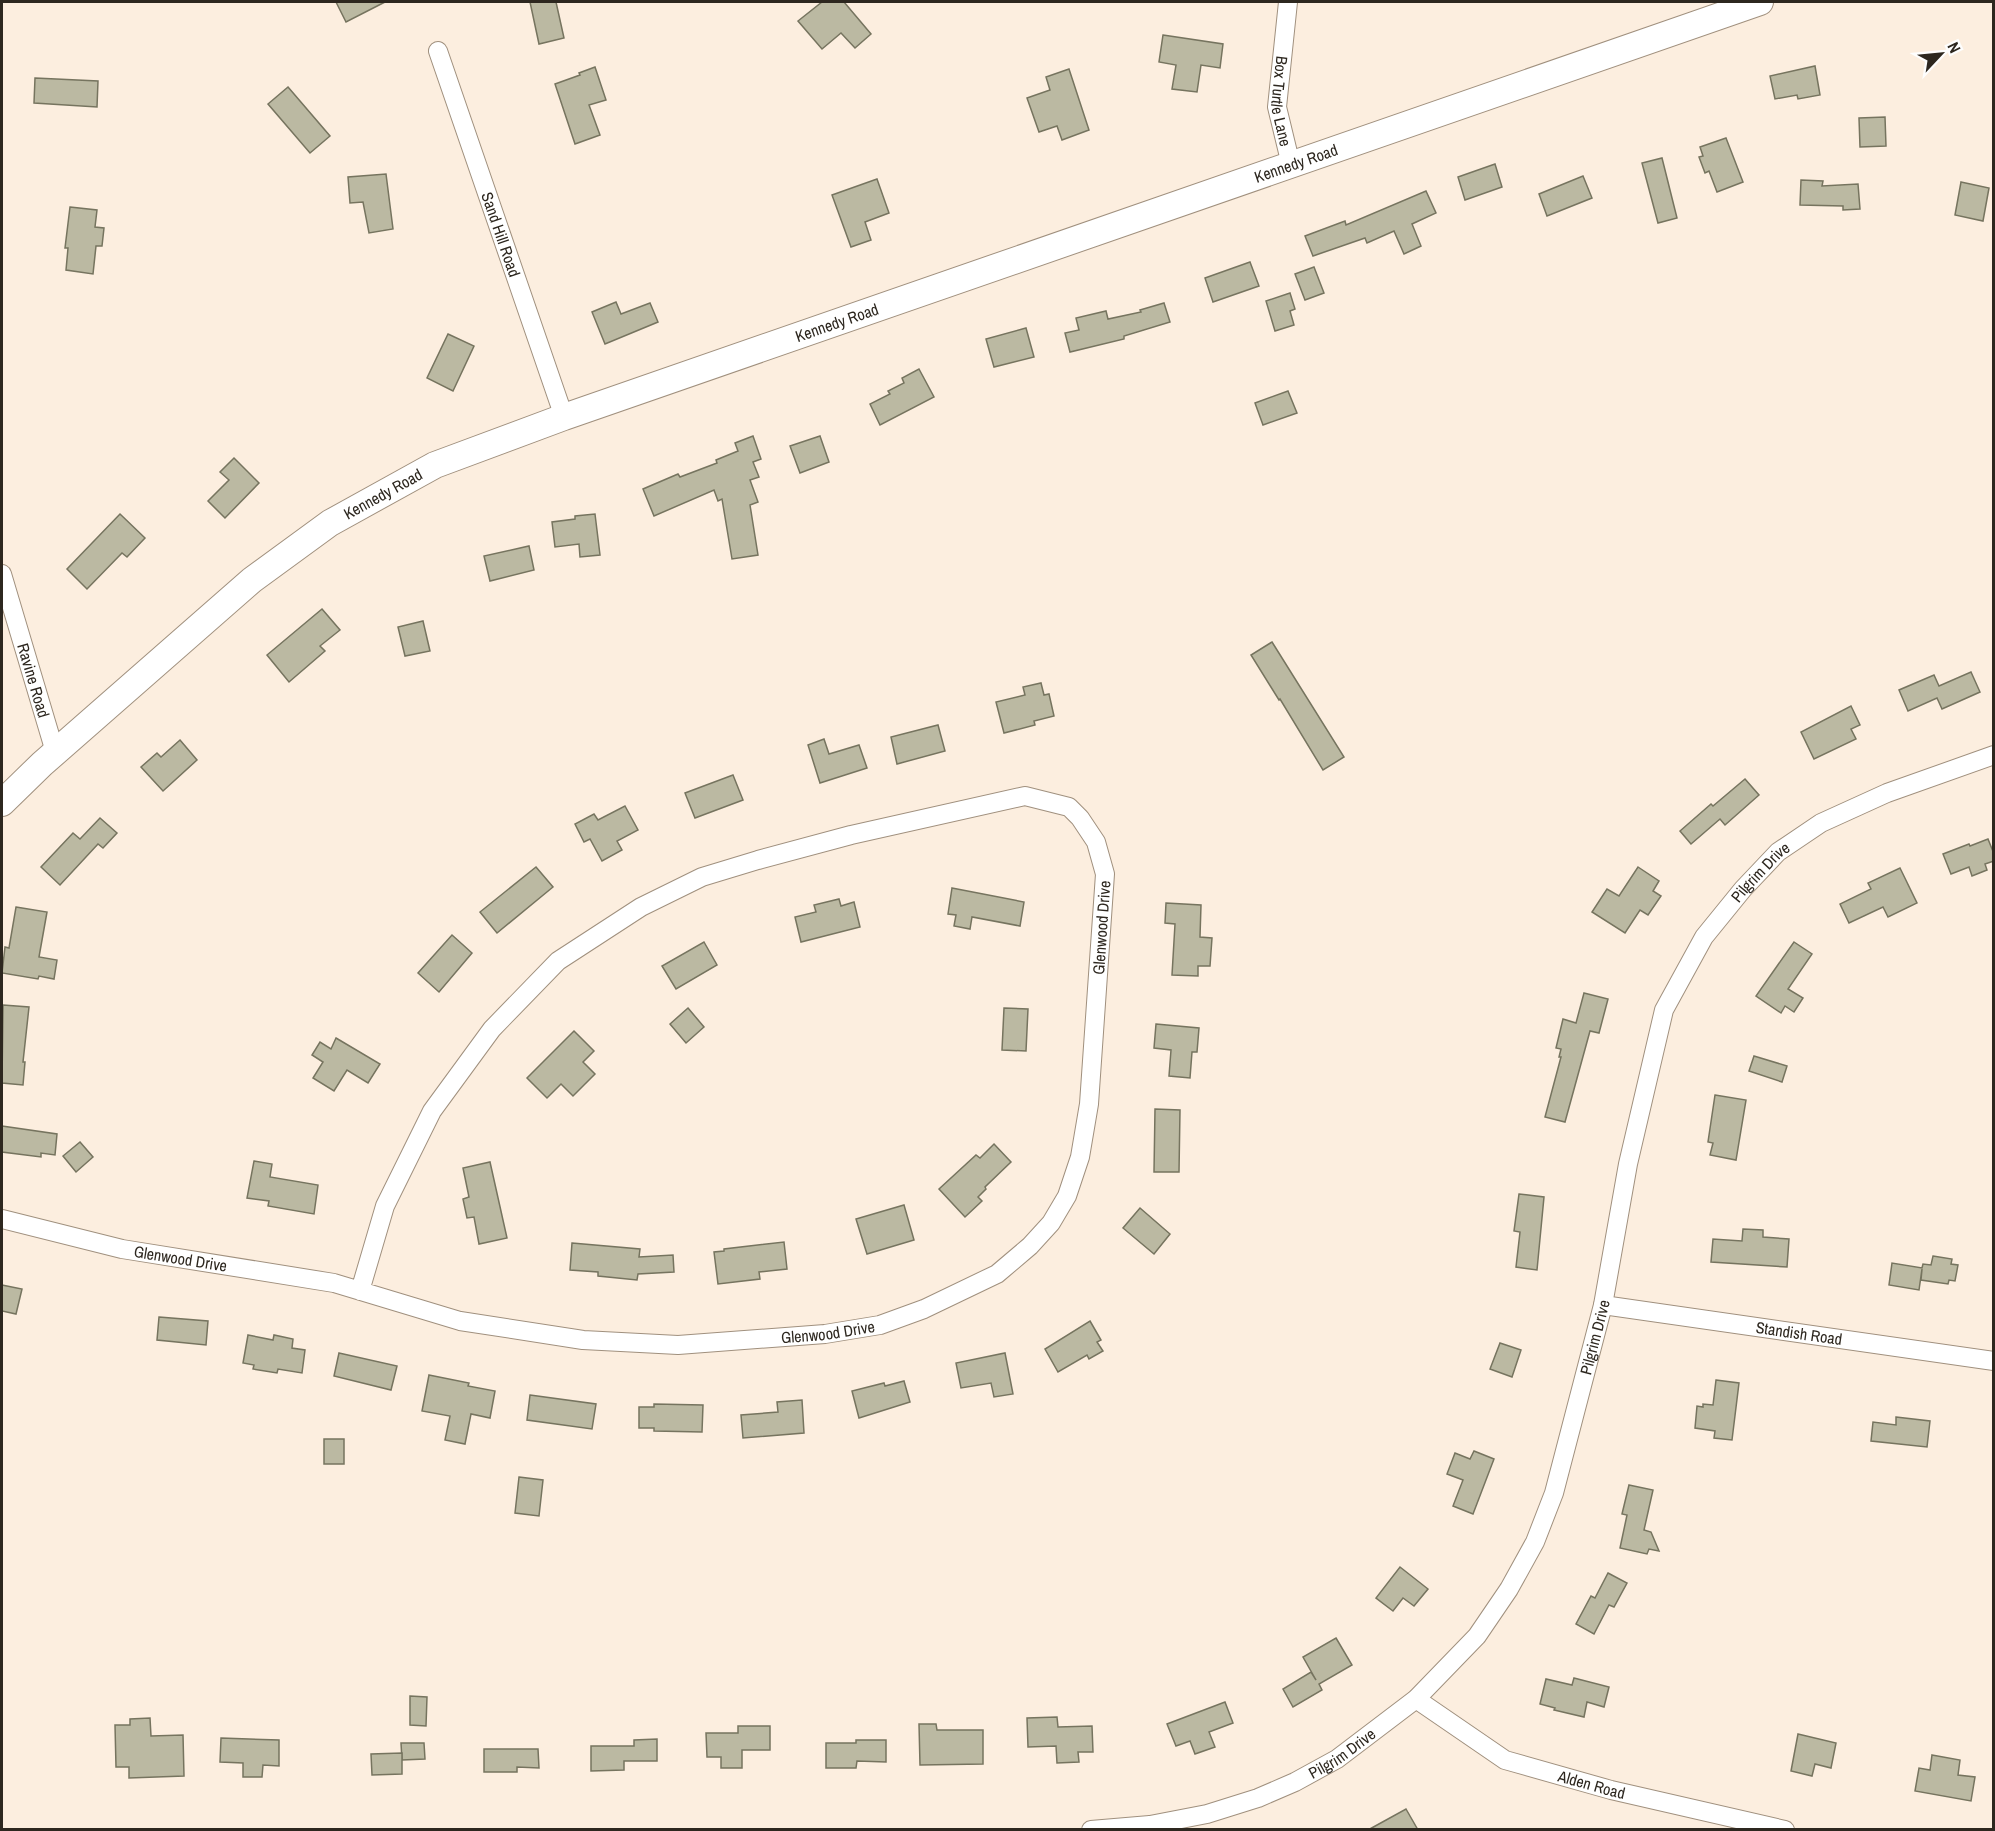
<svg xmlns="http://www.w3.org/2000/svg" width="1995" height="1831" font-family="'Archivo Narrow',sans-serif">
  <rect width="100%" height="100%" fill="#fceedf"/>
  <!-- building -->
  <g fill="#bbb9a2" stroke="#76745f" stroke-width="1.5">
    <path d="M336,2H385L346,22Z"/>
    <path d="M530,2H556L564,38L539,44Z"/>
    <path d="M822,2H844L871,34L855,48L841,33L822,49L798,21Z"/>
    <path d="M1163,35L1223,44L1220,68L1201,65L1197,92L1172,89L1176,65L1159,62Z"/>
    <path d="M1815,66L1820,95L1798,99L1797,95L1775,99L1770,76Z"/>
    <path d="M595,67L606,100L589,105L600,135L575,144L555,84L580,75L579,73Z"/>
    <path d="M1069,69L1089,130L1062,140L1057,126L1039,132L1027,98L1050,90L1046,77Z"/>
    <path d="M35,78L98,81L97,107L34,103Z"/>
    <path d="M288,87L330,136L310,153L268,104Z"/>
    <path d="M1885,117L1886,146L1860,147L1859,118Z"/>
    <path d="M1726,138L1743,182L1717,192L1709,171L1705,173L1699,157L1703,156L1700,147Z"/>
    <path d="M1662,158L1677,218L1658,223L1642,163Z"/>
    <path d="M1495,164L1502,187L1465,200L1458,177Z"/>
    <path d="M386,174L393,229L369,233L363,202L350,203L348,177Z"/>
    <path d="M1583,176L1592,198L1547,216L1539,194Z"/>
    <path d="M877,179L889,213L865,222L871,240L851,247L832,195Z"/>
    <path d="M1801,180L1823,181L1822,186L1858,184L1860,209L1843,210V206L1800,205Z"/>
    <path d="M1961,182L1989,188L1983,221L1955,215Z"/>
    <path d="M1426,191L1436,213L1412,224L1421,246L1404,254L1394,231L1367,243L1365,238L1313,256L1305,236L1345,221L1346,225Z"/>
    <path d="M70,207L97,210L95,227L104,228L102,246H96L93,274L66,270L68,248H65Z"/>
    <path d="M1250,262L1259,286L1213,302L1205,278Z"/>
    <path d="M1314,267L1324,293L1305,300L1295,274Z"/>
    <path d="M1290,293L1295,309L1290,311L1294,325L1275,331L1266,301Z"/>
    <path d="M616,302L621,314L650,303L658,322L605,344L592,312Z"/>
    <path d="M1164,303L1170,322L1124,336V339L1070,352L1065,333L1079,330L1076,318L1106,311L1108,319L1141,312L1140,310Z"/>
    <path d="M1026,328L1034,357L994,367L986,339Z"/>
    <path d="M448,334L474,346L453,391L427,378Z"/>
    <path d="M919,369L934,397L880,425L870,404L890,394L888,391L904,383L902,378Z"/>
    <path d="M1288,391L1297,413L1263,425L1255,403Z"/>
    <path d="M753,436L761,459L753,462L759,477L750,480L758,502L750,505L758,555L732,559L722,499L718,501L714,490L654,516L643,489L678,474L680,477L717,463L716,460L738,451L735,443Z"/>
    <path d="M820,436L829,462L800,473L790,446Z"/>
    <path d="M234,458L259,483L225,518L208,501L229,480L220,472Z"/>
    <path d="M120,514L145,538L127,557L122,553L87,589L67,569Z"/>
    <path d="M595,514L600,555L580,557L579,544L555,547L552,522L575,519V516Z"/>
    <path d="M529,546L534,570L490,581L484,556Z"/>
    <path d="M322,609L340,630L320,646L325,651L289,682L267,655Z"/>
    <path d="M423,621L430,651L405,656L398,627Z"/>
    <path d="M1272,642L1344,757L1323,770L1280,699L1279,700L1251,655Z"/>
    <path d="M1971,672L1980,692L1942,709L1937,698L1908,711L1899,690L1934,675L1939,686Z"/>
    <path d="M1041,683L1044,695L1049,694L1054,716L1034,721L1035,725L1004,733L996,702L1025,695L1023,687Z"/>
    <path d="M1851,706L1860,725L1851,729L1856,739L1814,759L1801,732Z"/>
    <path d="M938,725L945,751L897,764L891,737Z"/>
    <path d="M824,739L829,754L859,745L867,768L820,783L808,745Z"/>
    <path d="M180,740L197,760L163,791L141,767L157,753L161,757Z"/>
    <path d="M733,775L743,800L695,818L685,793Z"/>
    <path d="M1745,779L1759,795L1725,825L1720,819L1691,844L1680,831L1711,804L1713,806Z"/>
    <path d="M625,806L638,830L617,841L622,850L602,861L590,839L584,842L575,824L594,814L598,820Z"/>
    <path d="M100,818L117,833L103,848L98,844L60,885L41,867L73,833L80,839Z"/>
    <path d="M1988,839L1994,854V861L1985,864L1987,870L1972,876L1969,867L1951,874L1943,854L1969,844L1970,846Z"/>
    <path d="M536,867L553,887L497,933L480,912Z"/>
    <path d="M1638,867L1659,881L1653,891L1661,896L1648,915L1640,910L1625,933L1592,912L1607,889L1619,896Z"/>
    <path d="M1900,868L1917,903L1888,917L1883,907L1849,923L1840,904L1871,889L1868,883Z"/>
    <path d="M952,888L1024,902L1020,926L972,917L970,929L954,926L956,915L948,914Z"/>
    <path d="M839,899L841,906L854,902L860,927L801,942L795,917L816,912L814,905Z"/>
    <path d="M1166,903L1201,905L1200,937L1212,938L1210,966H1198V976L1172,975L1175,924L1165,923Z"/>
    <path d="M16,907L47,912L39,957L57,960L54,979L39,976L38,979L2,973L5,947L9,948Z"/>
    <path d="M452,935L472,953L439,992L418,973Z"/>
    <path d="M704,942L717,965L676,989L662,966Z"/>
    <path d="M1794,942L1812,954L1788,989L1803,998L1794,1012L1785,1006L1781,1013L1756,996Z"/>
    <path d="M1584,993L1608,999L1599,1033L1590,1031L1565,1122L1545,1117L1561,1057H1559L1561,1049L1556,1048L1563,1019L1576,1023Z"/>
    <path d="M3,1005L29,1007L23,1062H25L23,1085L2,1083Z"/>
    <path d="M688,1008L704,1027L686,1043L670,1024Z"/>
    <path d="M1004,1008L1028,1009L1026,1051L1002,1050Z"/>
    <path d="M1156,1024L1199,1028L1197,1052H1192L1190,1078L1169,1076L1171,1050L1154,1048Z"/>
    <path d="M574,1031L594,1051L583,1062L595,1074L573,1096L561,1084L547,1098L527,1078Z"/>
    <path d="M336,1038L380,1064L368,1083L347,1070L334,1091L313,1078L323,1062L312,1055L320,1042L331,1049Z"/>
    <path d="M1754,1056L1787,1066L1782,1082L1749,1071Z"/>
    <path d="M1715,1095L1746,1100L1736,1160L1710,1155L1713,1143L1708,1142Z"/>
    <path d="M1155,1109L1180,1110L1179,1172H1154Z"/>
    <path d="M2,1126L57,1134L55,1155L41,1153V1157L2,1152Z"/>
    <path d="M80,1142L93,1157L76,1172L63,1156Z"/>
    <path d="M994,1144L1011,1162L985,1187L986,1189L978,1197L982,1201L965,1217L939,1189L976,1155L980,1158Z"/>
    <path d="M254,1161L272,1164L270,1177L318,1185L314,1214L268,1206L269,1201L247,1198Z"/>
    <path d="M490,1162L507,1238L479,1244L474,1217L467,1218L463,1199L469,1197L463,1168Z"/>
    <path d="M1519,1194L1544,1197L1537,1270L1516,1267L1520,1232L1514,1231Z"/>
    <path d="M904,1205L914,1240L867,1254L856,1219Z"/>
    <path d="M1140,1208L1170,1234L1154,1254L1123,1228Z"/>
    <path d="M1743,1229L1763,1230V1237L1789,1239L1787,1267L1711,1262L1713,1239L1742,1241Z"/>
    <path d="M784,1242L787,1269L759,1272L760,1279L718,1284L714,1252L724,1251V1249Z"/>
    <path d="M572,1243L640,1249L639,1257L673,1255L674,1272L638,1274L637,1280L598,1276V1272L570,1270Z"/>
    <path d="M1933,1256L1952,1259L1951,1264L1958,1265L1955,1281L1949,1280L1948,1284L1921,1280L1922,1269L1919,1290L1889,1285L1892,1263L1922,1268L1923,1264L1931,1265Z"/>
    <path d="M2,1285L22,1289L16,1314L2,1311Z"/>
    <path d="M159,1317L208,1321L206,1345L157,1340Z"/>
    <path d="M1090,1321L1101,1340L1097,1342L1103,1351L1089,1359L1087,1355L1058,1372L1045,1349Z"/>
    <path d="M248,1335L273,1340L274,1335L293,1339L292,1348L305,1350L302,1373L278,1369L277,1373L253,1369L254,1365L243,1363Z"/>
    <path d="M1500,1343L1521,1350L1512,1377L1490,1369Z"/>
    <path d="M339,1353L397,1366L391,1390L334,1376Z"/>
    <path d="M1005,1353L1013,1394L994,1397L991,1383L961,1388L956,1363Z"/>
    <path d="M429,1375L469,1383L468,1386L495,1391L490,1418L471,1414L465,1444L445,1440L450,1416L422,1411Z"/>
    <path d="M1716,1380L1739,1383L1732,1440L1714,1438L1715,1431L1695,1428L1697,1406L1703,1407V1404L1713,1405Z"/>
    <path d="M904,1381L910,1402L859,1418L852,1391L884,1383L885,1386Z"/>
    <path d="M530,1395L596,1404L592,1429L527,1420Z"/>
    <path d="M802,1400L804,1433L743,1438L741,1415L778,1412L777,1402Z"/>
    <path d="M654,1404L703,1405L702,1432L654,1431V1428H639V1407H654Z"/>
    <path d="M1896,1417L1930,1421L1927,1447L1871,1441L1873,1422L1896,1425Z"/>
    <rect x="324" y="1439" width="20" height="25"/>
    <path d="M1474,1451L1494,1459L1473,1514L1453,1506L1463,1480L1447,1474L1455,1453L1470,1459Z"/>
    <path d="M519,1477L543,1480L539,1516L515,1513Z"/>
    <path d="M1629,1485L1653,1490L1644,1530L1651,1532L1659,1551L1649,1549L1647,1554L1620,1548L1627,1515L1622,1514Z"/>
    <path d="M1400,1567L1428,1589L1414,1606L1403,1598L1393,1611L1376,1598Z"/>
    <path d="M1608,1573L1627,1583L1614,1607L1609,1605L1594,1634L1576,1624L1591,1596L1595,1598Z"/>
    <path d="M1336,1638L1352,1665L1319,1684L1322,1690L1293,1707L1283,1689L1311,1672L1316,1680L1303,1657Z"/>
    <path d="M1574,1678L1609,1687L1604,1707L1587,1702L1584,1717L1554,1710L1555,1708L1540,1704L1546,1679L1572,1685Z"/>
    <path d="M410,1696L427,1697L426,1726L410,1725Z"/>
    <path d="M1225,1702L1233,1723L1209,1732L1215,1747L1195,1754L1190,1741L1176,1746L1167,1724Z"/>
    <path d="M1057,1717L1058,1727L1092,1726L1093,1752H1078L1079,1762L1057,1763L1056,1746L1028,1747L1027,1718Z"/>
    <path d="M150,1718L151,1736L183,1735L184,1776L129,1778V1767H116L115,1725H130V1719Z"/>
    <path d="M919,1724H936L937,1730H983V1764L920,1765Z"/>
    <path d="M738,1726H770V1750H742V1768H721V1757H707L706,1733H738Z"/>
    <path d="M1798,1734L1836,1743L1831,1768L1815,1764L1812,1776L1791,1771Z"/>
    <path d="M221,1738L279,1740V1766L263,1765L262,1777H243V1763L220,1762Z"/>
    <path d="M657,1739V1761H624V1770L591,1771V1746H634V1740Z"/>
    <path d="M856,1740H886V1762L857,1761L856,1768H826V1743H856Z"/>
    <path d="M401,1743H424L425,1759L402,1760Z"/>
    <path d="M484,1749H538L539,1768L517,1767V1772H484Z"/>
    <path d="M402,1753V1774L372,1775L371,1754Z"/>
    <path d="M1932,1755L1960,1760L1958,1775L1975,1777L1971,1801L1915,1791L1919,1768L1930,1770Z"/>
    <path d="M1406,1809L1418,1830H1368Z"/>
  </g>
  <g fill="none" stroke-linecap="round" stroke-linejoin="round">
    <defs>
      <g id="street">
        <path id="s1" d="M1288,2L1277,107L1291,165"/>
        <path id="s2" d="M438,51L564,417"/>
        <path id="s3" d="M2,574L55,752"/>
        <path id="s4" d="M2,1219L122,1249L334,1283L460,1321L583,1340L678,1345L825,1334L880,1325L924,1309L997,1274L1030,1246L1051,1223L1067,1196L1080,1157L1089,1104L1105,874L1096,842L1080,818L1069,807L1025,796L851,835L758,860L702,877L641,907L558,961L492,1029L432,1111L385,1206L360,1291"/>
        <path id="s5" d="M1603,1305L1994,1361"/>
        <path id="s6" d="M1416,1699L1505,1760L1611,1790L1785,1830"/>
        <path id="s7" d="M1091,1830L1150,1825L1207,1814L1258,1798L1295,1782L1337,1759L1416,1699L1477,1636L1509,1589L1535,1542L1554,1493L1603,1305L1628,1164L1664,1010L1704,937L1743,889L1778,852L1821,823L1887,793L1994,755"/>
      </g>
      <g id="secondary">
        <path id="s8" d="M2,803L42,764L252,580L330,523L435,465L564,417L1760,2"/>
      </g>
    </defs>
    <!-- street casing -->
    <use href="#street" stroke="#a0907e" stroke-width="20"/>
    <!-- secondary casing -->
    <use href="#secondary" stroke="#a0907e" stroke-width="28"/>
    <!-- street -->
    <use href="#street" stroke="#fff" stroke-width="18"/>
    <!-- secondary -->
    <use href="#secondary" stroke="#fff" stroke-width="26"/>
  </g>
  <g text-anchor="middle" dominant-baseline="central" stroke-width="4.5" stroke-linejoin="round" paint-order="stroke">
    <!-- street labels -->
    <g font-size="16" fill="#2d271f" stroke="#fefefe">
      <text stroke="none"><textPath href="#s1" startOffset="100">Box Turtle Lane</textPath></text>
      <text stroke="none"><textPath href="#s8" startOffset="1464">Kennedy Road</textPath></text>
      <text stroke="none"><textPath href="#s2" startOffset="194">Sand Hill Road</textPath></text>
      <text stroke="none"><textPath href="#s8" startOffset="978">Kennedy Road</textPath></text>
      <text stroke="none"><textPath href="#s8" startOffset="492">Kennedy Road</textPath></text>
      <text stroke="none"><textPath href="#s3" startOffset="111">Ravine Road</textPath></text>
      <text stroke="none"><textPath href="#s7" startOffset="1274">Pilgrim Drive</textPath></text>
      <text stroke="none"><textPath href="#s4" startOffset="1398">Glenwood Drive</textPath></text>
      <text stroke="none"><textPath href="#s4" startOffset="183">Glenwood Drive</textPath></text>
      <text stroke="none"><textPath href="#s4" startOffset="840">Glenwood Drive</textPath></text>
      <text stroke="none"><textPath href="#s5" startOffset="198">Standish Road</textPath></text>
      <text stroke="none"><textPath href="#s7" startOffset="770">Pilgrim Drive</textPath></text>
      <text stroke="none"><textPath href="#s7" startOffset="266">Pilgrim Drive</textPath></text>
      <text stroke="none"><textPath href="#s6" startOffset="198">Alden Road</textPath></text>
    </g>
  </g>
  <!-- border -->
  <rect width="1995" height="1831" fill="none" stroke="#2d271f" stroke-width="6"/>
  <!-- north arrow -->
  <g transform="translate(1941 54) rotate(64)" stroke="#fefefe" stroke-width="4.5" paint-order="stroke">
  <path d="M0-4.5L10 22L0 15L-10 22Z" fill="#2d271f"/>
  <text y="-9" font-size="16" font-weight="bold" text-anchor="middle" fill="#2d271f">N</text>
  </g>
</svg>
